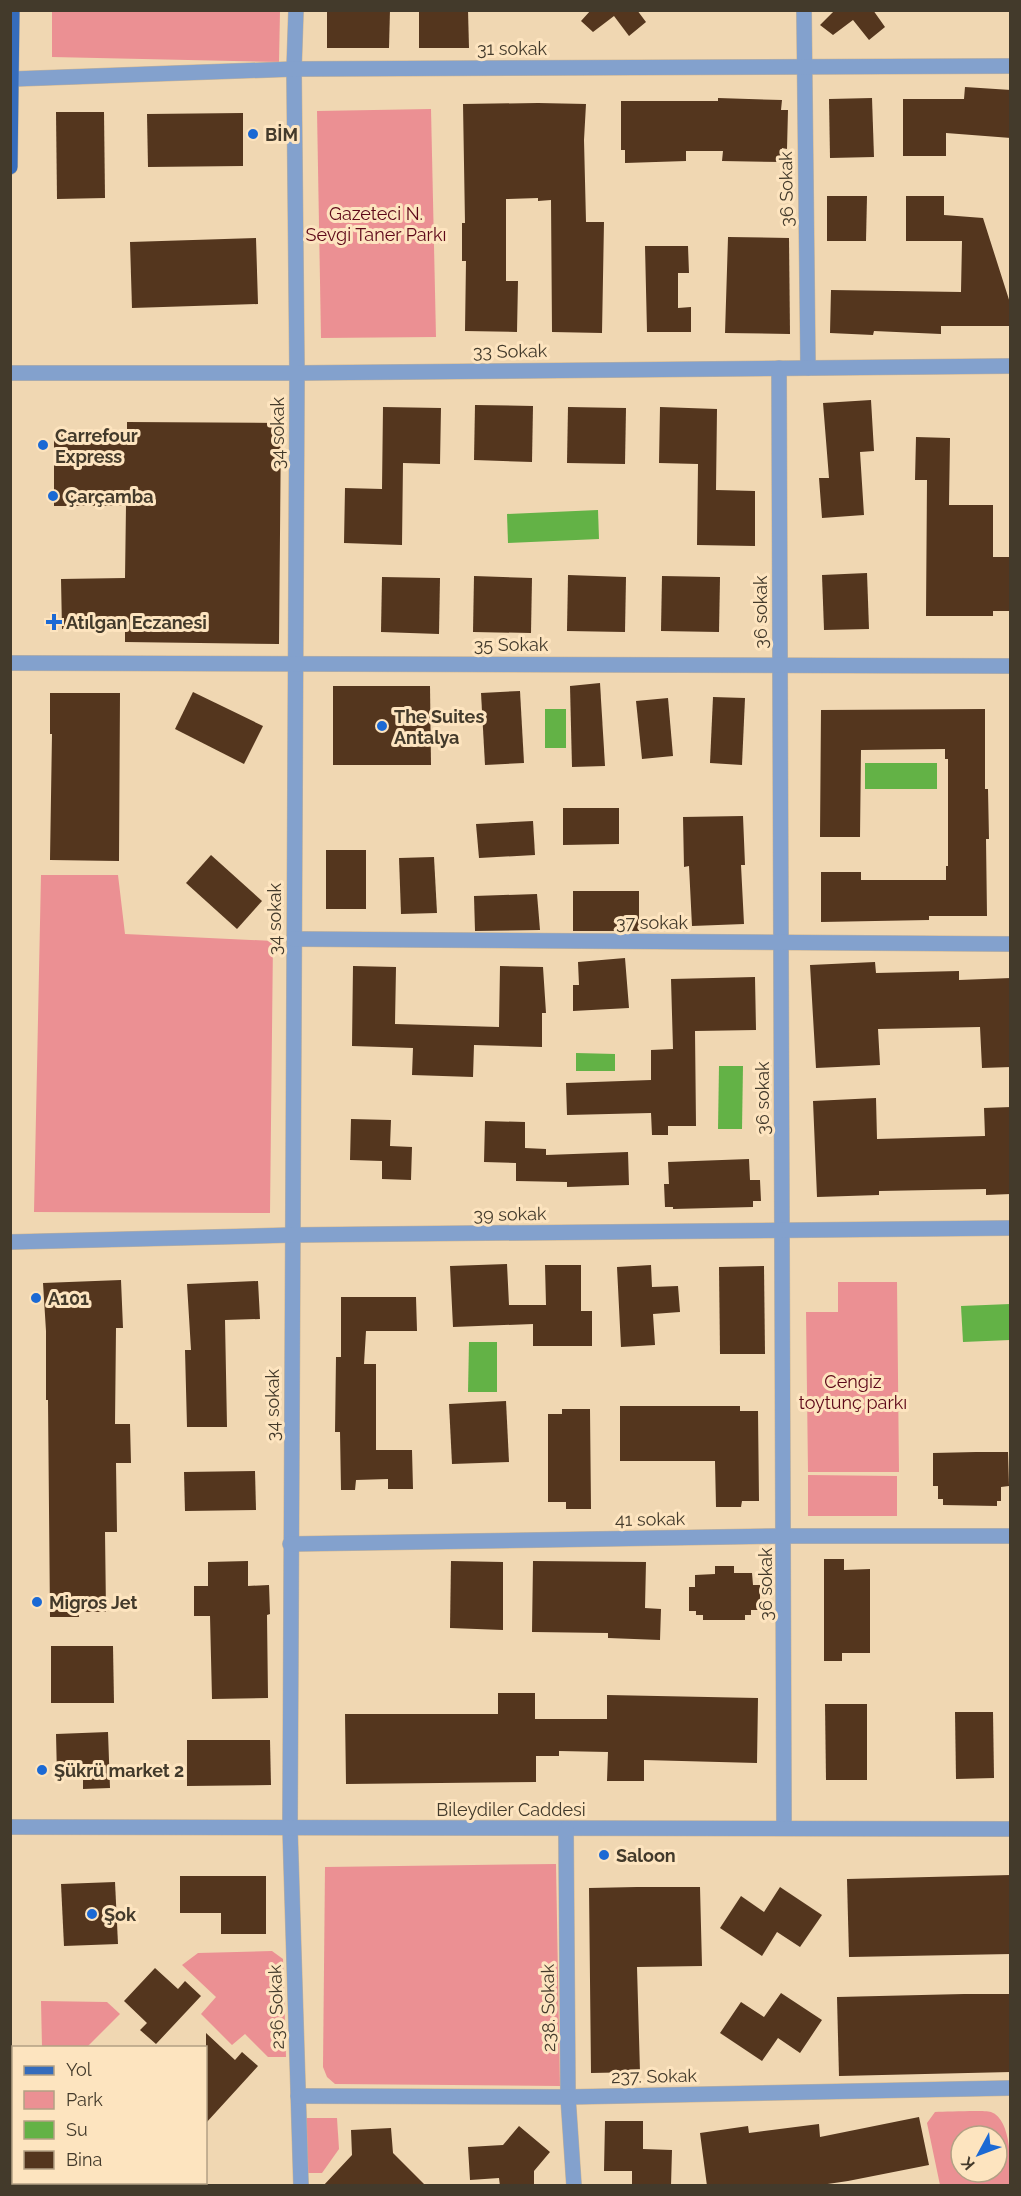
<svg xmlns="http://www.w3.org/2000/svg" width="1021" height="2196" font-family="Raleway,sans-serif">
  <rect width="100%" height="100%" fill="#f0d7b2"/>
  <!-- green -->
  <g fill="#eb9093" fill-rule="evenodd">
    <path d="M52,11H280L279,62L52,57Z"/>
    <path d="M431,109L436,337L321,338L317,111Z"/>
    <path d="M41,875H118L125,934L273,941L270,1213L34,1212Z"/>
    <path d="M838,1282H897L899,1472H808L806,1312H838Z"/>
    <path d="M808,1475L897,1476V1516H808Z"/>
    <path d="M556,1864L560,2086L335,2084L327,2077L323,2067L325,1867Z"/>
    <path d="M272,1951L283,1959L286,2057H268L245,2034L232,2045L201,2014L216,1997L182,1965L198,1953Z"/>
    <path d="M41,2001L107,2002L120,2014L87,2047H42Z"/>
    <path d="M935,2112C947,2112 982,2110 991,2112C1012,2119 1011,2168 1010,2185H940L927,2123ZM961,2136H997V2172H961Z"/>
    <path d="M304,2118H337L339,2149L322,2173H306Z"/>
  </g>
  <!-- water -->
  <g fill="#63b246">
    <path d="M598,510L599,539L508,543L507,514Z"/>
    <rect x="545" y="709" width="21" height="39"/>
    <rect x="865" y="763" width="72" height="26"/>
    <path d="M576,1053L615,1054V1071H576Z"/>
    <path d="M719,1066H743L742,1129H718Z"/>
    <path d="M1010,1304V1340L963,1342L961,1306Z"/>
    <path d="M469,1342H497V1392H468Z"/>
  </g>
  <!-- building -->
  <g fill="#54361e">
    <path d="M327,10H390L389,48H327Z"/>
    <path d="M419,10H468L469,48H419Z"/>
    <path d="M591,10H637L646,22L629,36L614,16L593,32L581,21Z"/>
    <path d="M835,10H873L885,27L869,40L853,20L833,35L820,25Z"/>
    <path d="M965,87L1011,90V138L946,133V156H903V99H964Z"/>
    <path d="M718,98L782,100L781,110H788L787,149L782,148V162L722,161L723,151H686V161L625,163V150H621V101H718Z"/>
    <path d="M872,98L874,157L830,158L829,99Z"/>
    <path d="M538,103L586,104L584,140L586,222H604L602,333L552,332L551,200L538,201V198L506,199V281H518L517,332L465,331L466,261H462V223H465L463,104Z"/>
    <path d="M56,112H104L105,198L57,199Z"/>
    <path d="M243,113V166L148,167L147,114Z"/>
    <path d="M827,196H867L866,241H827Z"/>
    <path d="M906,196H944V215L983,218L1011,306V326H941V334L874,331L873,335L830,333L831,290L961,292L962,241H906Z"/>
    <path d="M728,237L789,238L790,334L725,333Z"/>
    <path d="M256,238L258,304L132,308L130,242Z"/>
    <path d="M645,246H688L689,273H678V308L691,307V332H647Z"/>
    <path d="M871,400L874,451L860,452L864,515L822,518L819,478H829L823,403Z"/>
    <path d="M475,405L533,406L532,462L474,460Z"/>
    <path d="M383,407L441,408L440,464L403,463L402,545L344,543L345,488L382,489Z"/>
    <path d="M568,407L626,408L625,464L567,463Z"/>
    <path d="M660,407L717,409L716,490L755,491V546L697,545L698,464L659,463Z"/>
    <path d="M127,422L281,423L279,644L125,642V629H62L61,579L125,578L126,506H54V433H127Z"/>
    <path d="M916,437L950,438L949,505H993V557H1011V611H993V616H926L927,480H915Z"/>
    <path d="M867,573L869,629L824,630L822,575Z"/>
    <path d="M568,575L626,577L625,632L567,631Z"/>
    <path d="M474,576L532,578L531,633L473,632Z"/>
    <path d="M662,576L720,577L719,632L661,631Z"/>
    <path d="M382,577L440,578L439,634L381,632Z"/>
    <path d="M600,683L605,766L572,767L570,686Z"/>
    <path d="M333,686H430L431,765H333Z"/>
    <path d="M520,691L524,763L485,765L481,693Z"/>
    <path d="M193,692L263,726L244,764L175,729Z"/>
    <path d="M50,693H120L119,861L50,860L52,734H50Z"/>
    <path d="M713,697L745,698L742,765L710,763Z"/>
    <path d="M668,698L673,756L642,759L636,701Z"/>
    <path d="M985,709V789H988L989,839H986L987,916H929V920L821,922V872H861V880H946V866H948V759H945V749L861,750L860,837H820L821,710Z"/>
    <path d="M563,808H619V844L563,845Z"/>
    <path d="M743,816L745,865H741L744,924L692,926L689,866L684,867L683,817Z"/>
    <path d="M533,821L535,855L479,858L476,824Z"/>
    <rect x="326" y="850" width="40" height="59"/>
    <path d="M211,855L262,901L237,929L186,883Z"/>
    <path d="M434,857L437,913L401,914L399,858Z"/>
    <rect x="573" y="891" width="66" height="40"/>
    <path d="M537,894L540,930L475,931L474,896Z"/>
    <path d="M625,958L629,1008L573,1011V985H579L578,962Z"/>
    <path d="M875,962L876,973L959,971V980L1011,978V1067L982,1068L980,1027L878,1029L880,1065L816,1068L810,965Z"/>
    <path d="M353,966L396,967L395,1024L499,1027L500,966L543,967L546,1013H542V1047L474,1045L473,1077L412,1075L413,1048L352,1046Z"/>
    <path d="M755,977L756,1030L695,1031L696,1126H668V1135H652L651,1113L567,1115L566,1083L651,1080V1050L673,1049L671,979Z"/>
    <path d="M876,1098L877,1139L985,1136L984,1108L1011,1107V1194L986,1195V1189L879,1191V1195L817,1197L813,1101Z"/>
    <path d="M351,1119L391,1120L390,1146L412,1147L411,1180L382,1179V1161L350,1160Z"/>
    <path d="M485,1121L525,1122V1148L546,1149V1155L628,1152L629,1185L567,1187V1182L516,1181V1163L484,1162Z"/>
    <path d="M749,1159L750,1180H760L761,1201H753V1207L673,1209V1207H665L664,1184H669L668,1162Z"/>
    <path d="M507,1264L509,1305H546L545,1265H581V1311H592V1346H533V1324L453,1327L450,1266Z"/>
    <path d="M651,1265L652,1287L678,1286L680,1312L653,1314L655,1345L621,1347L617,1267Z"/>
    <path d="M764,1266L765,1354H720L719,1267Z"/>
    <path d="M121,1280L123,1328H116L115,1424H130L131,1463H116L117,1532H105L106,1612H79V1617H50L48,1400H46V1331L43,1283Z"/>
    <path d="M258,1281L260,1319L225,1320L227,1427H187L185,1350H191L187,1284Z"/>
    <path d="M341,1297H416L417,1331H366L364,1364H376V1450H412L413,1489H388V1479L356,1480L355,1490H341L340,1432H335L336,1357H341Z"/>
    <path d="M506,1401L509,1462L452,1464L449,1404Z"/>
    <path d="M620,1406H740V1411H758L759,1501H742L741,1507H716L715,1461H620Z"/>
    <path d="M562,1409H590L591,1509H566V1502H548V1414H562Z"/>
    <path d="M976,1452H1008L1009,1486L1001,1487V1501H997V1506L943,1505V1499H938V1486H933V1453Z"/>
    <path d="M255,1471L256,1510L185,1511L184,1472Z"/>
    <path d="M824,1559H844V1570L870,1569V1653H842V1661H824Z"/>
    <path d="M248,1561V1586L269,1585L270,1614L267,1615L268,1698L212,1699L210,1616H194V1586H208V1562Z"/>
    <path d="M451,1561L503,1562V1630L450,1628Z"/>
    <path d="M533,1561L646,1562L645,1608L661,1609L660,1640L608,1638V1633L532,1632Z"/>
    <path d="M715,1566H734V1573H752L753,1585H760V1610H751V1615H745V1620H703V1615H696V1611H689V1587H695V1575L715,1574Z"/>
    <path d="M51,1646H113L114,1703H51Z"/>
    <path d="M498,1693H535V1719H607V1695L758,1698L757,1763L644,1760V1781H607L608,1752L559,1751V1756H536V1782L346,1784L345,1714H498Z"/>
    <path d="M825,1704H867V1780H826Z"/>
    <path d="M955,1712H993L994,1778L956,1779Z"/>
    <path d="M108,1732L110,1788L83,1789V1775L57,1776L56,1734Z"/>
    <path d="M187,1740H270L271,1785L187,1786Z"/>
    <path d="M1011,1875V1954L849,1957L847,1879Z"/>
    <path d="M180,1876H266V1934H221V1913H180Z"/>
    <path d="M115,1882L118,1944L64,1946L61,1884Z"/>
    <path d="M637,1887H700L702,1966L637,1967L640,2072L591,2073L589,1888Z"/>
    <path d="M780,1887L822,1915L800,1947L777,1932L762,1956L720,1928L741,1896L764,1912Z"/>
    <path d="M155,1968L178,1989L185,1981L201,1996L156,2044L140,2030L147,2023L124,2001Z"/>
    <path d="M781,1993L822,2020L800,2053L778,2038L762,2061L720,2033L741,2002L764,2017Z"/>
    <path d="M964,1994H1011V2072L839,2076L837,1997Z"/>
    <path d="M206,2033L235,2060L242,2052L258,2066L206,2123Z"/>
    <path d="M919,2117L929,2165L848,2181L814,2186H707L700,2133L748,2126L749,2133L819,2124L820,2137Z"/>
    <path d="M605,2121H643V2149L672,2150L671,2186H632V2171H604Z"/>
    <path d="M519,2126L550,2152L534,2171V2186H500L499,2178L470,2180L468,2147L503,2145Z"/>
    <path d="M391,2128L393,2153L426,2186H323L352,2155L351,2130Z"/>
  </g>
  <g fill="none" stroke-linecap="round" stroke-linejoin="round">
    <defs>
      <g id="minor">
        <path d="M296,10L294,69L297,373L290,1828L301,2186"/>
        <path d="M804,10L808,368"/>
        <path d="M13,79L294,69L1010,66"/>
        <path d="M779,368L784,1828"/>
        <path d="M10,373H297L1010,366"/>
        <path d="M10,663L1010,666"/>
        <path d="M294,939L1010,944"/>
        <path d="M10,1242L292,1235L1010,1228"/>
        <path d="M290,1544L784,1536H1010"/>
        <path d="M10,1827L1010,1829"/>
        <path d="M566,1829L568,2097L574,2186"/>
        <path d="M298,2096L568,2097L1010,2088"/>
      </g>
      <path id="major" d="M10,167L12,10"/>
    </defs>
    <!-- minor casing -->
    <use href="#minor" stroke="#cab494" stroke-width="16"/>
    <!-- major casing -->
    <use href="#major" stroke="#cab494" stroke-width="16"/>
    <!-- minor -->
    <use href="#minor" stroke="#83a1cd" stroke-width="15"/>
    <!-- major -->
    <use href="#major" stroke="#356cbc" stroke-width="15"/>
  </g>
  <!-- markers -->
  <g fill="#1b69d4" stroke="#fde4bf" stroke-width="2">
    <circle cx="253" cy="134" r="6"/>
    <circle cx="43" cy="445" r="6"/>
    <circle cx="53" cy="496" r="6"/>
    <path d="M51 613h6v6h6v6h-6v6h-6v-6h-6v-6h6z"/>
    <circle cx="382" cy="726" r="6"/>
    <circle cx="36" cy="1298" r="6"/>
    <circle cx="37" cy="1602" r="6"/>
    <circle cx="42" cy="1770" r="6"/>
    <circle cx="604" cy="1855" r="6"/>
    <circle cx="92" cy="1914" r="6"/>
  </g>
  <g text-anchor="middle" dominant-baseline="central" stroke-width="6" stroke-linejoin="round" paint-order="stroke">
    <!-- street labels -->
    <g font-size="18" fill="#433a2b" stroke="#fde4bf">
      <text x="512" y="48">31 sokak</text>
      <text transform="translate(786 189) rotate(-91)">36 Sokak</text>
      <text transform="translate(510 351) rotate(-1)">33 Sokak</text>
      <text transform="translate(277 433) rotate(-90)">34 sokak</text>
      <text transform="translate(760 612) rotate(-90)">36 sokak</text>
      <text x="511" y="644">35 Sokak</text>
      <text transform="translate(274 919) rotate(-90)">34 sokak</text>
      <text x="652" y="922">37 sokak</text>
      <text transform="translate(762 1098) rotate(-90)">36 sokak</text>
      <text transform="translate(510 1214) rotate(-1)">39 sokak</text>
      <text transform="translate(272 1405) rotate(-90)">34 sokak</text>
      <text transform="translate(650 1519) rotate(-1)">41 sokak</text>
      <text transform="translate(765 1584) rotate(-90)">36 sokak</text>
      <text x="511" y="1809">Bileydiler Caddesi</text>
      <text transform="translate(276 2007) rotate(-92)">236 Sokak</text>
      <text transform="translate(548 2008) rotate(-91)">238. Sokak</text>
      <text transform="translate(654 2076) rotate(-1)">237. Sokak</text>
    </g>
    <!-- poi labels -->
    <g font-size="18" font-weight="bold" fill="#433a2b" stroke="#fde4bf" text-anchor="start">
      <text x="265" y="134">BİM</text>
      <text x="55" y="435">Carrefour<tspan x="55" dy="21">Express</tspan></text>
      <text x="65" y="496">Çarçamba</text>
      <text x="66" y="622">Atılgan Eczanesi</text>
      <text x="394" y="716">The Suites<tspan x="394" dy="21">Antalya</tspan></text>
      <text x="48" y="1298">A101</text>
      <text x="49" y="1602">Migros Jet</text>
      <text x="54" y="1770">Şükrü market 2</text>
      <text x="616" y="1855">Saloon</text>
      <text x="104" y="1914">Şok</text>
    </g>
    <!-- park labels -->
    <g font-size="18" fill="#5d0718" stroke="#fde4bf">
      <text x="376" y="213">Gazeteci N.<tspan x="376" dy="21">Sevgi Taner Parkı</tspan></text>
      <text x="853" y="1381">Cengiz<tspan x="853" dy="21">toytunç parkı</tspan></text>
    </g>
  </g>
  <!-- border -->
  <rect width="1021" height="2196" fill="none" stroke="#433a2b" stroke-width="24"/>
  <!-- legend -->
  <rect x="12" y="2046" width="195" height="138" fill="#fde4bf" stroke="#b3a084" stroke-width="1.5"/>
  <rect x="24" y="2066" width="30" height="9" fill="#356cbc" stroke="#b3a084" stroke-width="1.5"/>
  <text x="66" y="2076" font-size="18" fill="#433a2b">Yol</text>
  <rect x="24" y="2091" width="30" height="18" fill="#eb9093" stroke="#b3a084" stroke-width="1.5"/>
  <text x="66" y="2106" font-size="18" fill="#433a2b">Park</text>
  <rect x="24" y="2121" width="30" height="18" fill="#63b246" stroke="#b3a084" stroke-width="1.5"/>
  <text x="66" y="2136" font-size="18" fill="#433a2b">Su</text>
  <rect x="24" y="2151" width="30" height="18" fill="#54361e" stroke="#b3a084" stroke-width="1.5"/>
  <text x="66" y="2166" font-size="18" fill="#433a2b">Bina</text>
  <!-- north arrow -->
  <g transform="translate(979 2154) rotate(229)"><circle r="28" fill="#fde4bf" stroke="#b3a084" stroke-width="1.5"/>
  <path d="M0-4.5L10 22L0 15L-10 22Z" fill="#1b69d4"/>
  <text y="-9" font-size="16" font-weight="bold" text-anchor="middle" fill="#433a2b">K</text>
  </g>
</svg>
